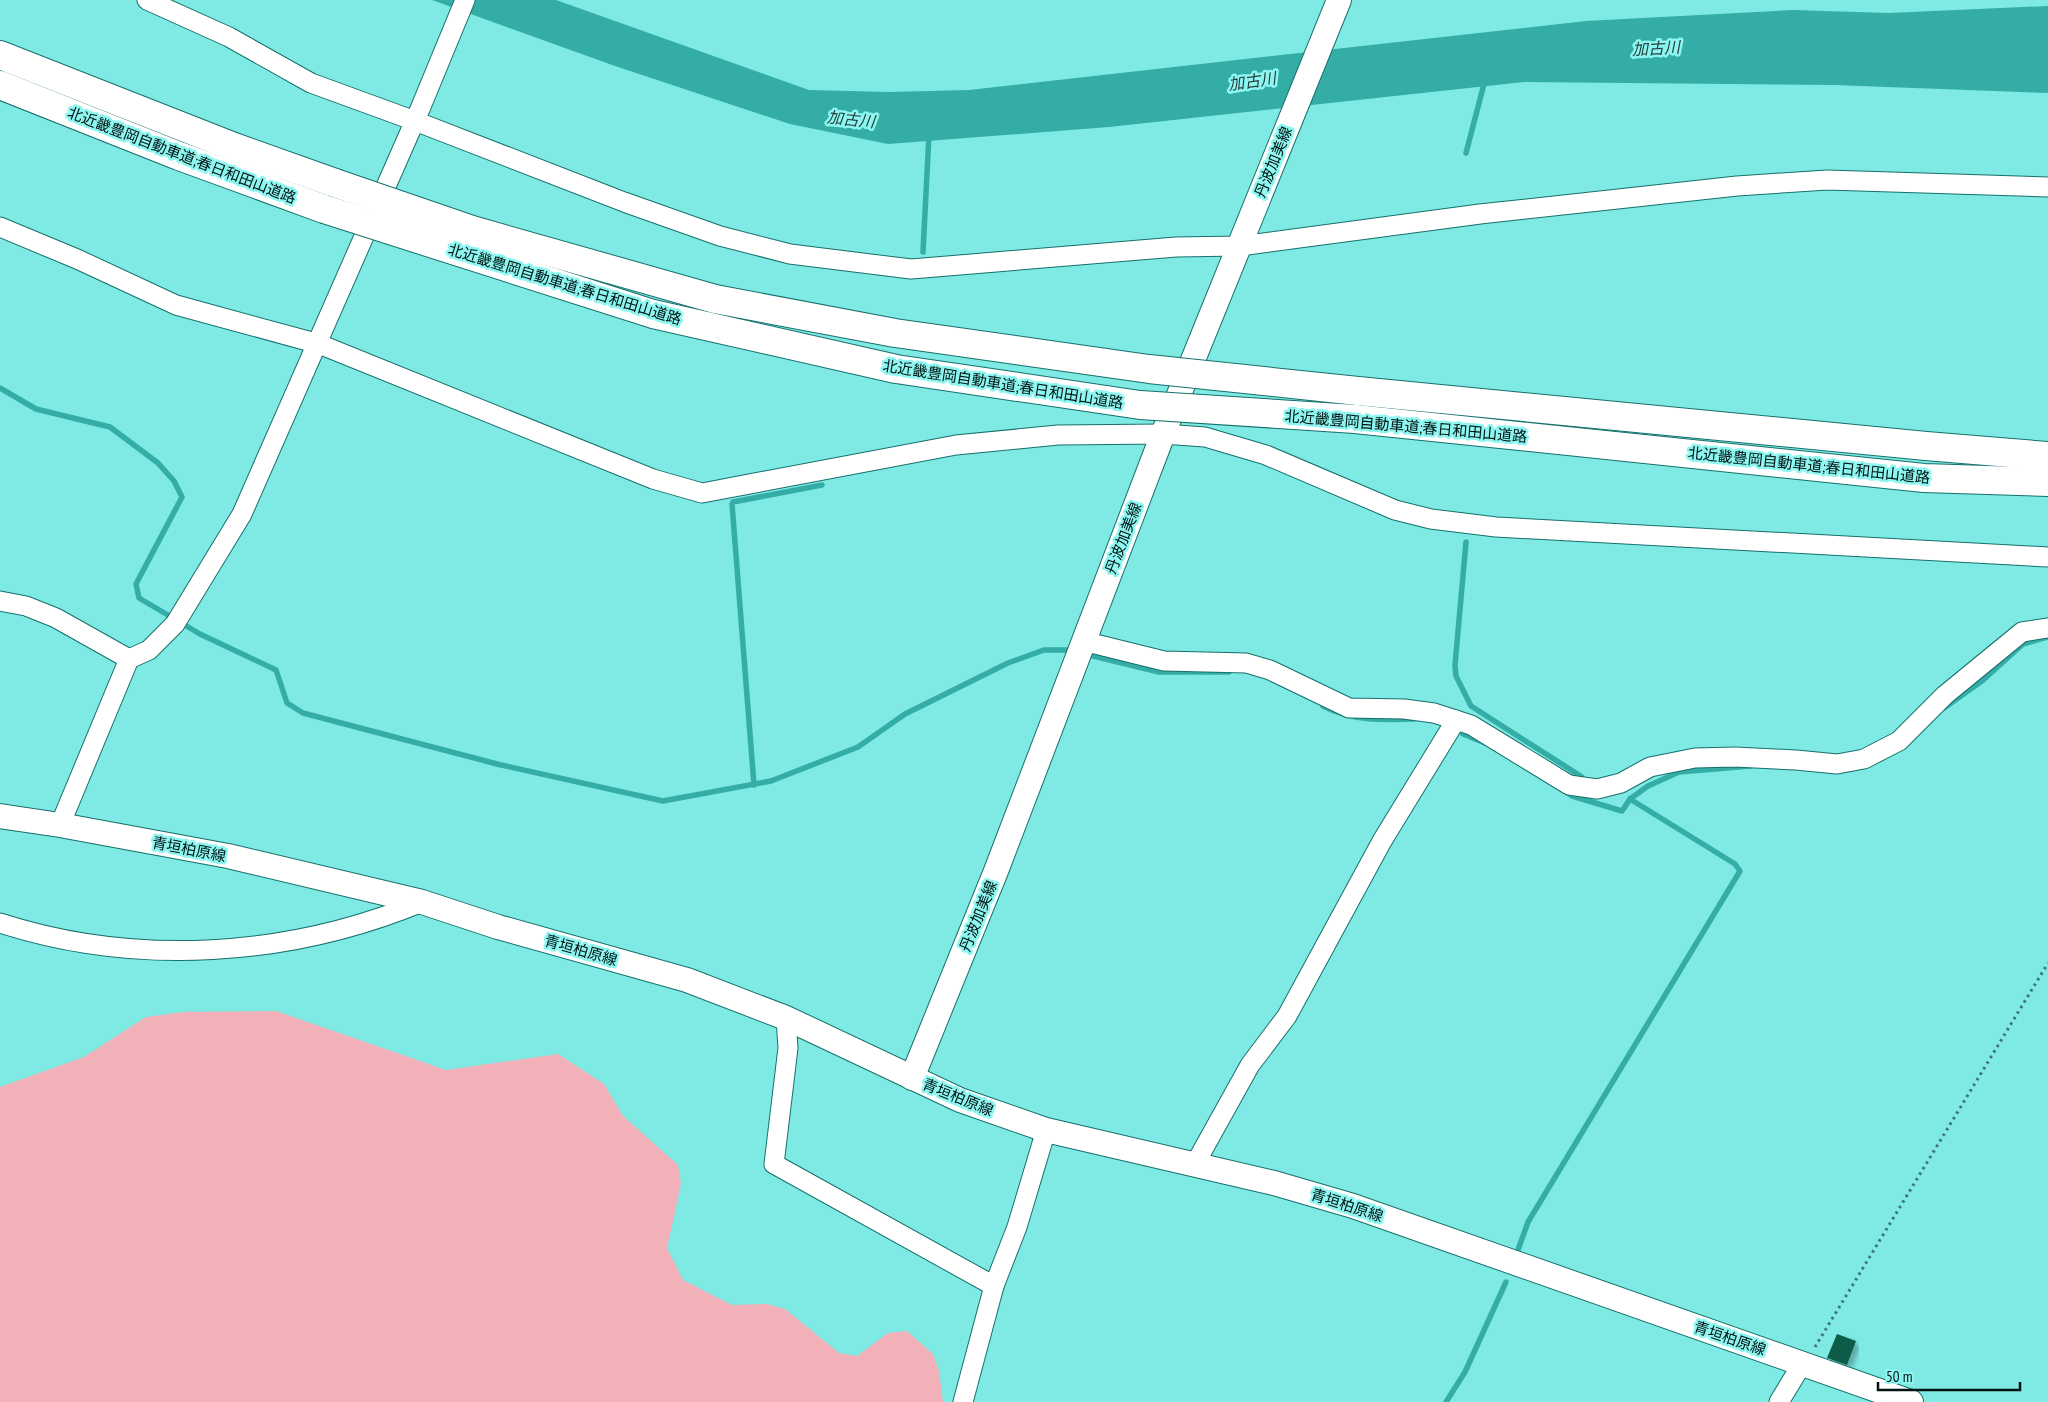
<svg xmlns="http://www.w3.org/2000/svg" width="2048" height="1402" font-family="'PT Sans Narrow','Noto Sans JP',sans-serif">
  <defs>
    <filter id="shadow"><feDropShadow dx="4.5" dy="4.5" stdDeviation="2.5" flood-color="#0004"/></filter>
  </defs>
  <rect width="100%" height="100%" fill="#7fe9e3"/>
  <!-- green -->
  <path fill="#f2b1b9" d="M276,1011L446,1070L558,1054L604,1084L623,1116L678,1165L681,1184L667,1248L683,1280L732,1305L767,1304L785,1309L839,1353L857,1356L888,1333L907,1331L933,1354L939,1371L943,1402H0V1087L84,1057L146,1017L184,1012Z"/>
  <!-- water -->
  <path fill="#34ada7" d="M432,0H556L809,90L889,92L969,90L1586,21L1793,10L1889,13L2048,6V93L1834,85L1524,82L1109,127L888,144L790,124L615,66Z"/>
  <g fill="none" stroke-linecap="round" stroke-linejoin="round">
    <!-- stream -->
    <g stroke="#34ada7" stroke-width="5.5">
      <path d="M1466,153L1485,80"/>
      <path d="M923,252L929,134"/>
      <path d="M0,388L36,409L110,427L158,463L174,481L182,497L136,584L139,598L200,634L276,670L287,703L303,713L497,764L663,801L771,781L858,747L905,714L1008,663L1044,650H1068"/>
      <path d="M1466,542L1455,665L1456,676L1471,706L1582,777"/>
      <path d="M1089,655L1159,672H1229"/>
      <path d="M1323,706C1352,721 1382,720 1414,719"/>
      <path d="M1944,708L1982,681L2023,644L2048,637"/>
      <path d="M1463,734L1485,743"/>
      <path d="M754,785L732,504L733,502L822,485"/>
      <path d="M1565,791L1572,796L1622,811L1630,799L1648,786L1679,772L1751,766"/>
      <path d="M1518,1250L1528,1222L1740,871L1735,864L1630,799"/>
      <path d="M1446,1402L1465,1372L1506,1282"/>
    </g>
  </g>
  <!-- building -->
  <path fill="#095b47" filter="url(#shadow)" d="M1837,1334L1856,1341L1847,1365L1827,1358Z"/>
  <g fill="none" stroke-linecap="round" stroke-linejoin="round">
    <defs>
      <g id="minor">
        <path d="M147,0L229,37L311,83L415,121L624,202L720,236L790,254L911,269L1176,247L1240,246L1480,214L1737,186L1827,180L2048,187"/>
        <path d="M0,227L77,259L176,305L319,344L653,479L702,493L956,445L1058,435L1163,434L1205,437L1266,455L1395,510L1431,519L1496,527L2048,557"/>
        <path d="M0,601L26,606L56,618L129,659"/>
        <path d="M1083,641L1164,661L1246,663L1270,670L1349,708L1404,709L1434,713L1471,725L1569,785L1597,789L1621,783L1650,767L1695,758L1735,757L1796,760L1837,764L1864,759L1899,741L1945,695L2022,632L2048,628"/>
        <path d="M60,825L129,659L149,650L175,624L242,514L420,109L465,0"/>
        <path d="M0,923C137,967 289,957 422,902"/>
        <path d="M786,1018L788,1048L774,1164L994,1286"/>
        <path d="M1195,1164L1250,1065L1287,1016L1382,841L1456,720"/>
        <path d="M963,1402L994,1286L1017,1227L1046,1130"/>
        <path d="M1779,1402L1802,1364"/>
      </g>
      <g id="major">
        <path d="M0,816L60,825L228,856L422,902L498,927L687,980L786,1018L960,1100L1046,1130L1274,1183L1353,1206L1911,1402"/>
        <path d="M912,1078L996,871L1163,434L1339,0"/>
      </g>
      <g id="highway">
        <path d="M0,55L234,147L335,183"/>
        <path d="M0,85L179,156L324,209"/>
        <path d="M1358,391L1926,446L2048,456"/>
        <path d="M1355,419L1924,478L2048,482"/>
      </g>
    </defs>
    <!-- minor casing -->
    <use href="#minor" stroke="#16706c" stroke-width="21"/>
    <!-- major casing -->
    <use href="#major" stroke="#16706c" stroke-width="26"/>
    <!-- highway casing -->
    <use href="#highway" stroke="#16706c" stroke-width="30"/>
    <!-- path -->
    <path stroke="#3c7774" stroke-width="3" stroke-dasharray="2.5 4" stroke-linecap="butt" d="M1815,1347L2048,963"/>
    <!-- minor -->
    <use href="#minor" stroke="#fff" stroke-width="19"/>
    <!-- major -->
    <use href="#major" stroke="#fff" stroke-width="24"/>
    <!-- highway -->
    <use href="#highway" stroke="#fff" stroke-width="28"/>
    <defs>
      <g id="highway-bridge">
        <path d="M335,183L472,230L715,299L895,333L1149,369L1358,391"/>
        <path d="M324,209L653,314L896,369L1140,405L1355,419"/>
      </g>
    </defs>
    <!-- highway-bridge casing -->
    <use href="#highway-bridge" stroke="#16706c" stroke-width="30" stroke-linecap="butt"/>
    <!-- highway-bridge -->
    <use href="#highway-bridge" stroke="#fff" stroke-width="28"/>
  </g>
  <g text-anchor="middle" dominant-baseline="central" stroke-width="5" stroke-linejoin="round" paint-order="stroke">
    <!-- street labels -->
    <g font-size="15" fill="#001211" stroke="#8df6f0">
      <text transform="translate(182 155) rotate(21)">北近畿豊岡自動車道;春日和田山道路</text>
      <text transform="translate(1273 162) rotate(-68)">丹波加美線</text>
      <text transform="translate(565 284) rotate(17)">北近畿豊岡自動車道;春日和田山道路</text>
      <text transform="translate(1003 384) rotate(9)">北近畿豊岡自動車道;春日和田山道路</text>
      <text transform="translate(1406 426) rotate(5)">北近畿豊岡自動車道;春日和田山道路</text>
      <text transform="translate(1809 465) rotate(6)">北近畿豊岡自動車道;春日和田山道路</text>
      <text transform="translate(1123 538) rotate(-69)">丹波加美線</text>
      <text transform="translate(189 849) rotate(11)">青垣柏原線</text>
      <text transform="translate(978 916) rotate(-68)">丹波加美線</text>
      <text transform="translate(581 950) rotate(16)">青垣柏原線</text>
      <text transform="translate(958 1097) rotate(22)">青垣柏原線</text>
      <text transform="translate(1347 1205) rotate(18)">青垣柏原線</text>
      <text transform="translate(1730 1338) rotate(19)">青垣柏原線</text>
    </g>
    <!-- water labels -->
    <g font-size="16" font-style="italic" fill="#243e3c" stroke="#8df6f0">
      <text transform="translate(1656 48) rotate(-3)">加古川</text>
      <text transform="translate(1252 81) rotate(-8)">加古川</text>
      <text transform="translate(851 119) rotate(6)">加古川</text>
    </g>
  </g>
  <!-- scale -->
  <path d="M1878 1382v8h142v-8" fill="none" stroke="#001211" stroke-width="2.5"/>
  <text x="1886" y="1382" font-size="15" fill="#001211" stroke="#8df6f0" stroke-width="4" paint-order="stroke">50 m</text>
</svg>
